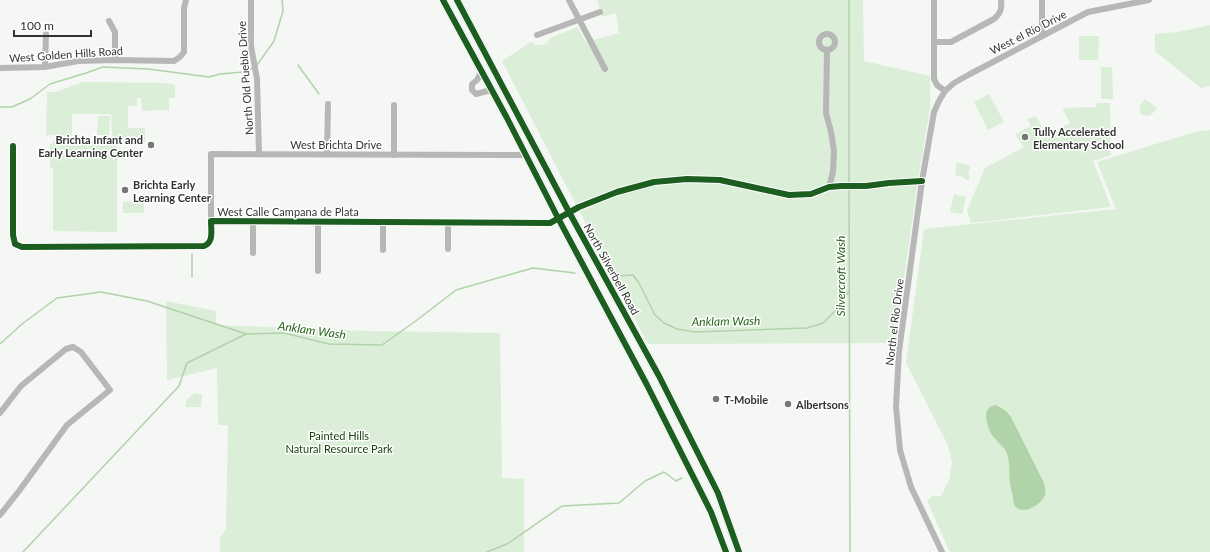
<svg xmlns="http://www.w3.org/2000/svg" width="1210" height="552" font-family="Lato,sans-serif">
  <rect width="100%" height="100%" fill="#f4f7f3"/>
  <!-- green -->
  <g fill="#dbeed8">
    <path d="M597,0H863L864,61L930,76V109L918,180L895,343L648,344L502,61L531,42L535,45H543L547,43L550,38L577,27L586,42L619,33L616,13L602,17Z"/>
    <path d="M1210,25V86L1201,88L1155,51V34L1178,32Z"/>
    <path d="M1079,36H1099L1098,60H1079Z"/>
    <path d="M1101,67H1112L1113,99H1101Z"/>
    <path d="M83,82L166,83L175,85V98H169V110L142,111L141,98H137V106H128V128H145V142L121,141L112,136L111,114H72V136L46,135L47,92H56Z"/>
    <path d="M989,94L1004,122L988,130L974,102Z"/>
    <path d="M1145,99L1157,108C1152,115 1149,118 1141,114C1138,107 1141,105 1145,99Z"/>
    <path d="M1097,103H1110L1111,155L1093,161L1111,207L971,223L967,210L985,168L1024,147L1015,134L1031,126L1027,119L1036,116L1047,135L1070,123L1062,108L1096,107Z"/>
    <path d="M98,116H110L109,135H97Z"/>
    <path d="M1210,130V552H950L927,501L932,496H941L949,481L952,463L948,445L906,363L924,229L1116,209L1097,162L1195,132Z"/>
    <path d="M53,141H117V232L53,231V168H50V144L53,143Z"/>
    <path d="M957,163H960L970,166V168L968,173L970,178L969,180H967L963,177L955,175L956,165Z"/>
    <path d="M954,194L966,197L962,214L950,212Z"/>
    <path d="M144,201V213H123V202Z"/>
    <path d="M166,301L216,311V325L368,331L500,333L502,478L524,479V552H220V538L226,529L228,425H218L217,368L167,380Z"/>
    <path d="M194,393L202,394L201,407H186V401Z"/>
  </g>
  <!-- water -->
  <path fill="#b0d3a9" d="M996,405L1006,411L1011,417L1044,483C1045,487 1046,492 1045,495C1041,505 1023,516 1015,506C1013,503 1013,500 1013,497C1012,492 1010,487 1010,482C1009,474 1010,465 1008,457C1007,449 997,442 992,435C987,426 980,407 996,405Z"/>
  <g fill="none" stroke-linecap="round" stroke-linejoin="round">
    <!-- stream -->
    <g stroke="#b0d3a9" stroke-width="1.5">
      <path d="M849,0V184"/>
      <path d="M257,65L274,41L283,11L282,0"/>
      <path d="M298,65L319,94"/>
      <path d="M0,107H12L30,99L50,84L86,73L103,67L148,69L209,77L220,74L243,72L253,68"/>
      <path d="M849,188L850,552"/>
      <path d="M192,254V277"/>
      <path d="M616,276L633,275L639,283L655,315L664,323L677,329L695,332L807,328L823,323L838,308L849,291"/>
      <path d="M0,344L22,324L57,298L101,292L147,301L246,334L284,333L329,344L382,345L417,320L456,290L533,268L575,273"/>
      <path d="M23,552L179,386L187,363L246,334"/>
      <path d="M487,552L507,544L562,506L619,503L645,481L664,472L676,481L682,478"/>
    </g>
    <!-- minor -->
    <g stroke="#b7b7b7" stroke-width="6">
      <path d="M251,0V46L257,79L259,154"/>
      <path d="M569,0L605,69"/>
      <path d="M934,0V79L937,85L945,91"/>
      <path d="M109,21L115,32V60"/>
      <circle cx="827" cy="42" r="8"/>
      <path d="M537,35L600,12"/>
      <path d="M1042,36V0"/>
      <path d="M934,42H951L994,19C1001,13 1002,8 1001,0"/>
      <path d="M827,50L826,113L831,132L834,151L833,172L829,187"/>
      <path d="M45,67L46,34"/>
      <path d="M0,68L45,67L78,61L115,60L174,61L180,57L184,52V8L186,0"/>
      <path d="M482,71L477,80L472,84V90L476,94L487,91L494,92"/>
      <path d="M13,146V235L15,244L22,247L204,246C214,242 211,231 211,221L550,223L579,207L617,192L654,182L687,179L720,180L789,195L811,194L829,187L841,186H866L889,183L922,181"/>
      <path d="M327,154L328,104"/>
      <path d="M394,155V105"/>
      <path d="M211,221V154L527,155"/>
      <path d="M253,222V253"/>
      <path d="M383,222V250"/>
      <path d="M448,222V249"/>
      <path d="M318,271V222"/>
      <path d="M0,413L21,386L66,349L73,347"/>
      <path d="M0,515L19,491L67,425L110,390L81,352L78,350L73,347"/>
      <path d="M942,552L911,487L900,450L896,407L899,351L922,181L934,112L939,101L945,91L954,83L970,74L1088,12L1149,0"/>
    </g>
    <!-- major -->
    <g stroke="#b8bbb8" stroke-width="8">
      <path d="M443,0L507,118L558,218L647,385L711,512L726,552"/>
      <path d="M457,0L569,212L659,376L718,493L739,552"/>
    </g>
    <defs>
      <g id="cycleway">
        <path d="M443,0L507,118L558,218L647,385L711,512L726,552"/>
        <path d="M457,0L569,212L659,376L718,493L739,552"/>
        <path d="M13,146V235L15,244L22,247L204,246C214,242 211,231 211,221L550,223L579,207L617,192L654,182L687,179L720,180L789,195L811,194L829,187L841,186H866L889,183L922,181"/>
      </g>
    </defs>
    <!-- cycleway casing -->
    <use href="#cycleway" stroke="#fff" stroke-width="8"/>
    <!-- cycleway -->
    <use href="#cycleway" stroke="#1b5e20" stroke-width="6"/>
  </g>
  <!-- markers -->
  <g fill="#757875" stroke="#fff" stroke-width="1.5">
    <circle cx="1025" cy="137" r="4"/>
    <circle cx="151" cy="145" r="4"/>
    <circle cx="125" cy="190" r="4"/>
    <circle cx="716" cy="399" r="4"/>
    <circle cx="788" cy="404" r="4"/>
  </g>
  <g text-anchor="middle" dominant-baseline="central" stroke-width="3" stroke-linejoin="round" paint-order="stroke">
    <!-- street labels -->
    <g font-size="11" fill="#313331" stroke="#fff">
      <text transform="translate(1028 32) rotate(-27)">West el Rio Drive</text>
      <text transform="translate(66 54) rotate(-4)">West Golden Hills Road</text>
      <text transform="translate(245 78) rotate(-94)">North Old Pueblo Drive</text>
      <text x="336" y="144">West Brichta Drive</text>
      <text x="288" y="211">West Calle Campana de Plata</text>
      <text transform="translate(612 269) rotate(61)">North Silverbell Road</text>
      <text transform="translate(894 322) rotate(-83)">North el Rio Drive</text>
    </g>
    <!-- poi labels -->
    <g font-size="11" font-weight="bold" fill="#313331" stroke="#fff" text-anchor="start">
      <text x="1033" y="131">Tully Accelerated<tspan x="1033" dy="13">Elementary School</tspan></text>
      <text x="143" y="139" text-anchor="end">Brichta Infant and<tspan x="143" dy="13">Early Learning Center</tspan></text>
      <text x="133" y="184">Brichta Early<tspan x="133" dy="13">Learning Center</tspan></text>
      <text x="724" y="399">T-Mobile</text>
      <text x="796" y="404">Albertsons</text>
    </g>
    <!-- park labels -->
    <g font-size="11" fill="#15440b" stroke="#fff">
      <text x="339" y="435">Painted Hills<tspan x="339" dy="13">Natural Resource Park</tspan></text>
    </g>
    <!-- water labels -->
    <g font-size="12" font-style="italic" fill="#28661b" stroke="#fff">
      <text transform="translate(840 276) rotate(-90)">Silvercroft Wash</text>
      <text transform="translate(726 321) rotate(-1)">Anklam Wash</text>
      <text transform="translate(312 330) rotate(8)">Anklam Wash</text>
    </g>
  </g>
  <!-- scale -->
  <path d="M14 30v6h77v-6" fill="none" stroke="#313331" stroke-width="2"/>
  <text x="20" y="30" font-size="12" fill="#313331" stroke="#ffffff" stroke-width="3" paint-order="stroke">100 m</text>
</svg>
